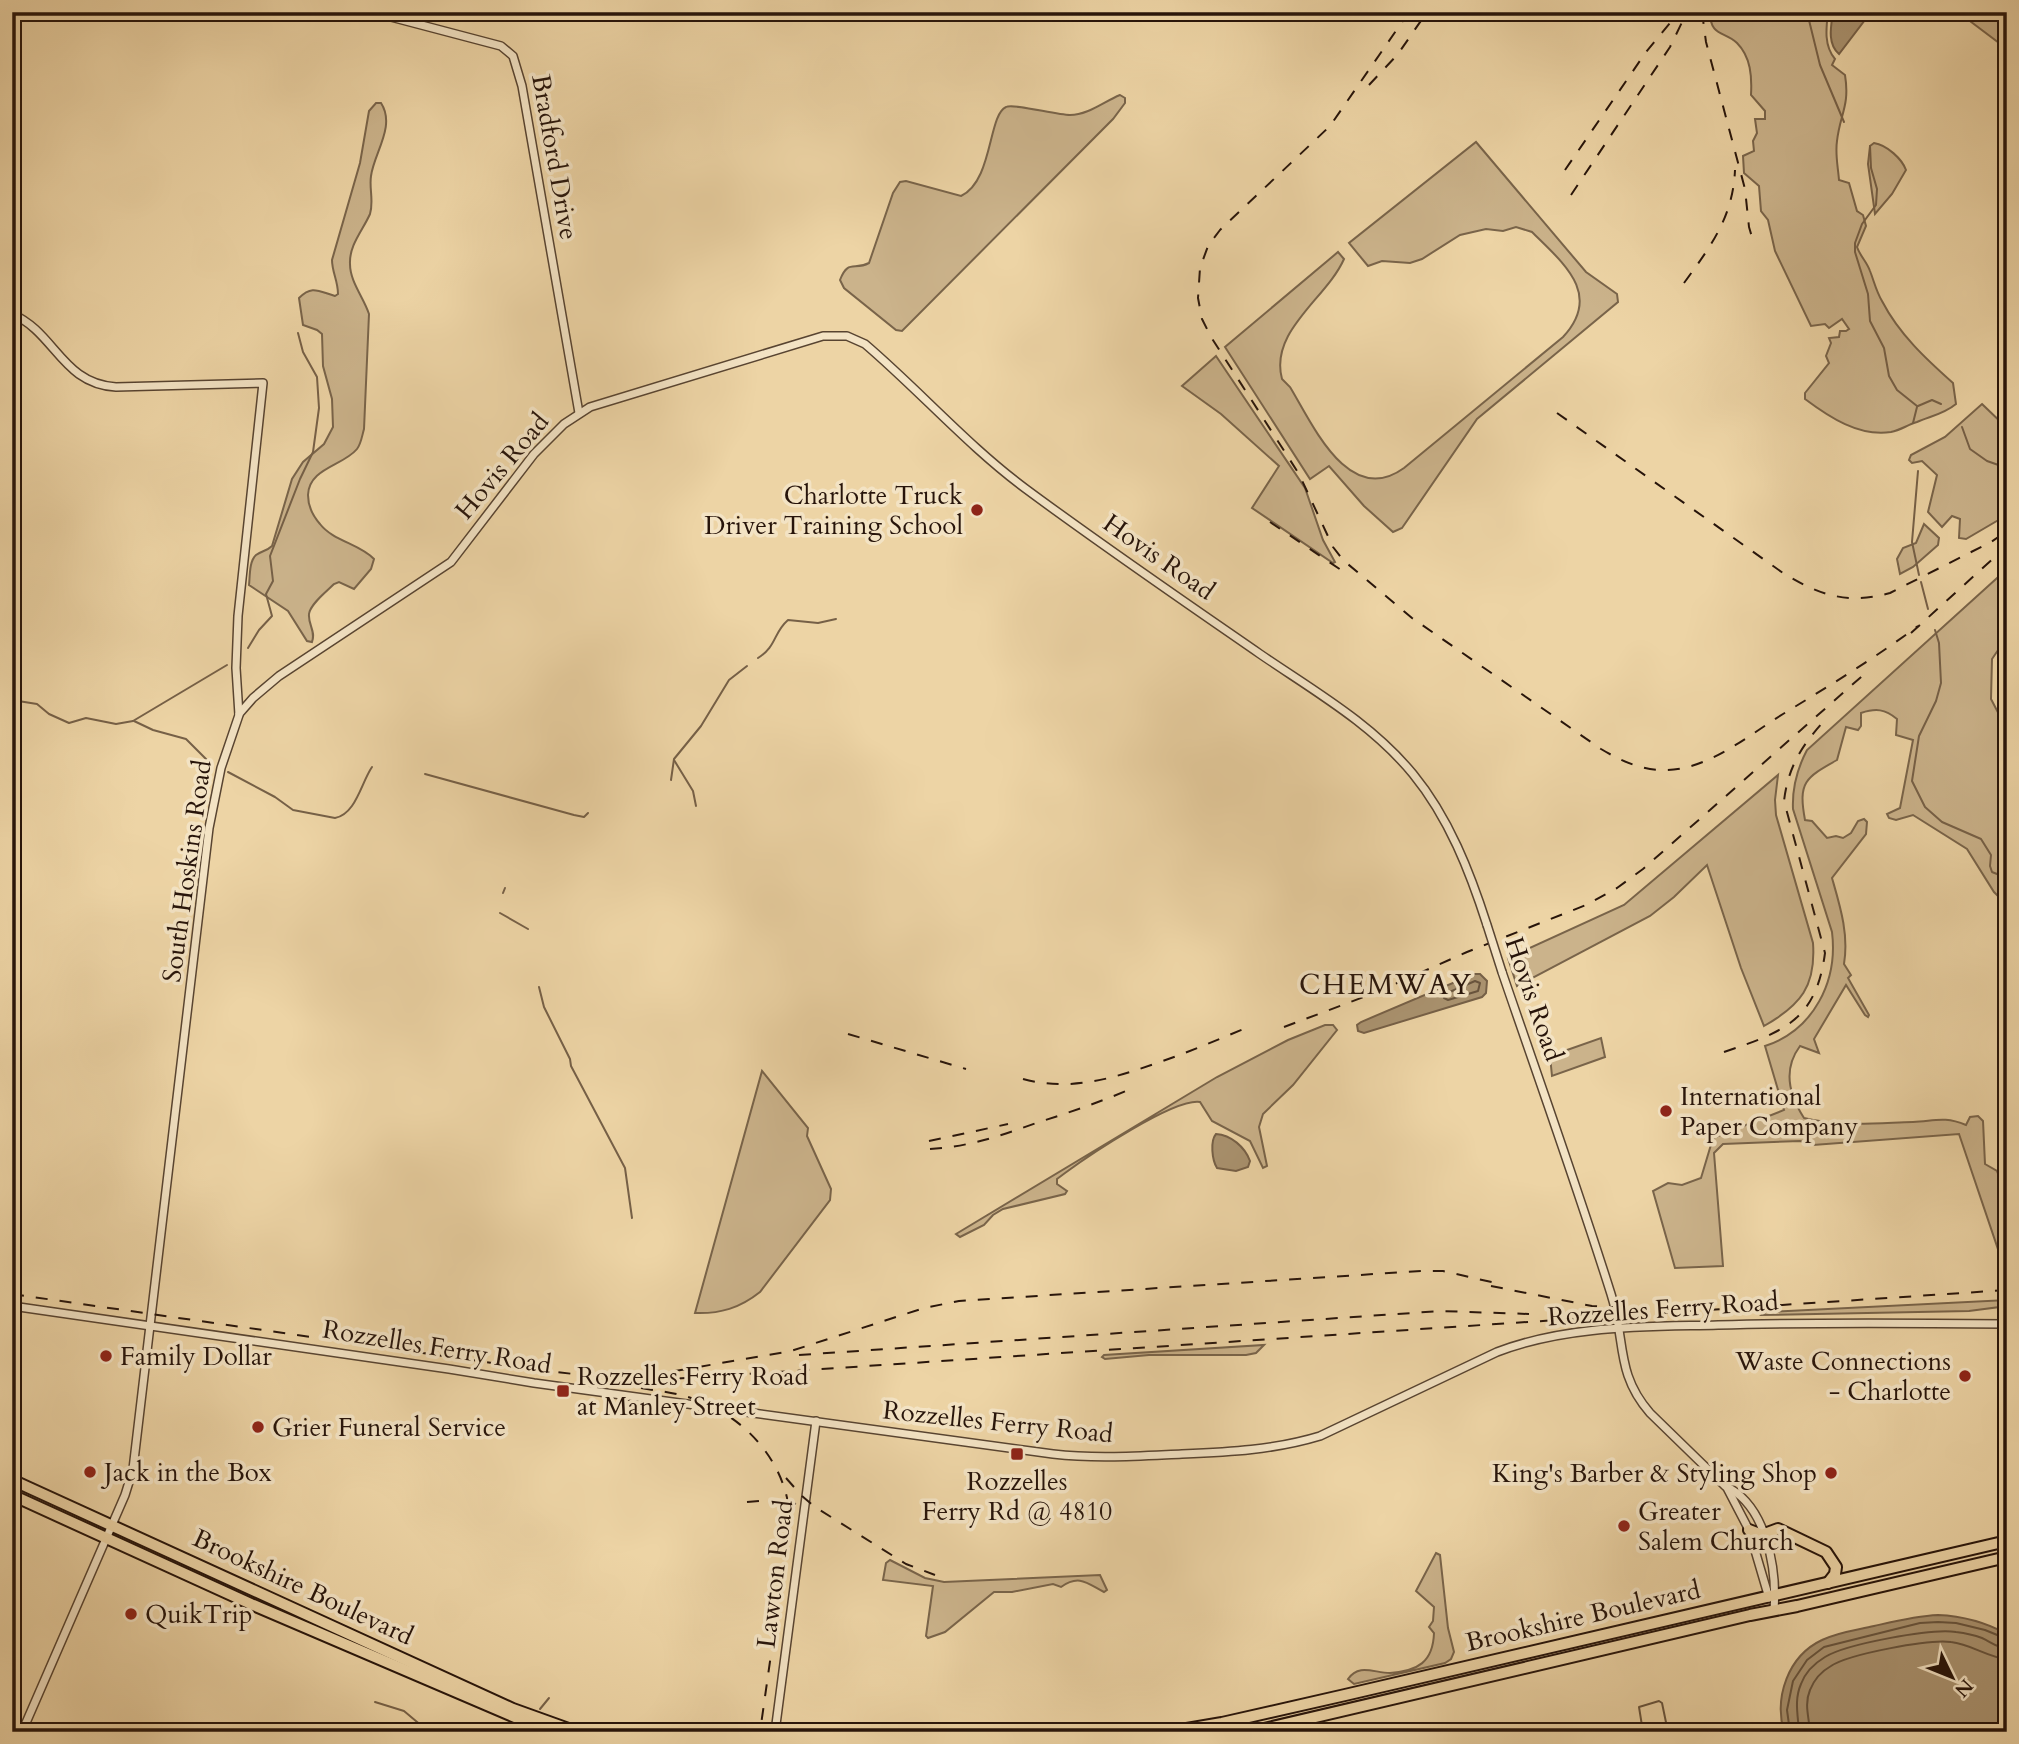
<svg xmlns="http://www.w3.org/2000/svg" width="2019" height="1744" font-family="Cardo,serif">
  <rect width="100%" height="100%" fill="#edd4a5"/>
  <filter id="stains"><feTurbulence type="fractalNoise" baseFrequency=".00286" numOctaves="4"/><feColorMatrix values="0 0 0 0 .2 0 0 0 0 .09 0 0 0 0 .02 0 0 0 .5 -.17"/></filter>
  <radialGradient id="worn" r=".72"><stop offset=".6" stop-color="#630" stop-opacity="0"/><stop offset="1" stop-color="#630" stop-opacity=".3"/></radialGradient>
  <!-- green -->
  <g fill="#cbb38b" stroke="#79644a" stroke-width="2">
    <path d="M1710,12H1828C1826,29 1824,46 1835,59L1832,65L1845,75C1850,106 1840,114 1837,141C1835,154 1838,167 1839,180L1849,183L1857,211L1863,215L1866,226L1857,247C1860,256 1867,262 1870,271C1874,281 1876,291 1882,301C1899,334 1926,359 1953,383L1956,404C1944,414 1931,416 1917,422C1907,425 1901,430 1891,432C1859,437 1829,417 1805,399V393L1829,363L1826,356L1831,343L1829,338L1839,337L1840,331H1846L1849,329L1842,319L1829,328L1825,324L1811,326L1775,251L1768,220L1761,211L1759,186L1744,173L1743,156L1754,151L1753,141L1757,133L1755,119H1765V111L1751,95C1752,77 1751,57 1737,43C1725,31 1710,37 1710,12Z"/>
    <path d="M1958,12H2007V49Z"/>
    <path d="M1120,95L1125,98V103L1113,119L902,331L896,330L844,288L840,280C848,259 854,271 869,263L893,193L900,182L906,181L961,196C993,181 988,115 1006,107C1013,103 1056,115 1070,115C1088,115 1103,102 1120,95Z"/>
    <path d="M376,103H381C396,126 374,153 371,176C369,189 374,201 370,214C363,230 349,245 350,264C350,282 364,298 369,314L364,429C362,436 361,444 357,449C343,466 309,468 308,495C308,505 313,516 320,524C333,541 360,544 374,559L371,569L354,589L339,582L334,584C327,591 310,604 309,614C308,625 316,631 312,642L307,641L288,611L249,585C250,577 249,561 256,555C261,551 267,551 272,546L292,479L303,462L324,444L333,427L332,399L323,366L322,334L317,330L303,325L299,298C312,285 318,291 335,296L338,294C338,281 332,272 332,260L360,163L369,111Z"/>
    <path d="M1476,142L1586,272L1617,294L1618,302L1477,419L1402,528L1393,532L1364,506L1329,466L1310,479L1225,347L1338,252L1344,259C1327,298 1269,331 1282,379L1290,387C1313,425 1349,508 1404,468L1563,337C1603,294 1563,263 1532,232L1516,227L1503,231L1486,229L1460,235L1422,259L1410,263L1382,261L1368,266L1349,243Z"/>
    <path d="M1874,143C1887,145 1902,159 1906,170L1892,194L1875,214L1868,164L1870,146Z"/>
    <path d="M1216,356L1305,488L1323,540L1335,562L1333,563L1252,508L1279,466L1221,414L1182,386Z"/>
    <path d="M1982,404L2007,428V515L1966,539L1959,538L1960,519L1952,516L1942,527L1928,512L1937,475L1922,461L1912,463L1909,460L1911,455L1945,437Z"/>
    <path d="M1924,524L1939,538L1938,545L1913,567L1900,574L1897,559L1903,548L1916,543Z"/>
    <path d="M2007,569V637L1992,659L1991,699L2004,724H2007V911L2004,902L1994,892L1967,849L1913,815L1896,820L1889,818L1887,814L1900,808L1913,740L1896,735L1897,719C1885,709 1876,708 1861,713V726L1858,730L1846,727L1837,760C1805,778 1798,782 1805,820L1812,821L1827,838L1836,836L1843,838L1851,833L1858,821L1864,819L1867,822L1866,834L1832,878C1840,906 1849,934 1844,964L1851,975L1848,978L1869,1015L1868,1017L1865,1015L1846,985L1814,1039L1819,1053L1800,1046C1783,1069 1789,1095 1804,1118C1839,1127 1877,1123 1913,1122C1935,1121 1944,1116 1966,1125L1970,1117L1978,1116L1983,1121L1985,1164L1997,1171L2001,1182L2007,1185V1257L2001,1258L1959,1134L1813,1145L1800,1141L1723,1144L1714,1153L1723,1266L1675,1268L1653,1191L1668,1183L1682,1185L1701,1178L1713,1138L1784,1110L1765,1046C1814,1030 1838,981 1832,932L1793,809C1792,787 1797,769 1807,750Z"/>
    <path d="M1778,775L1775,800L1776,815L1813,943C1816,986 1801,1005 1764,1026L1741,968L1707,865L1674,897L1650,916L1517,986L1508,958L1624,905Z"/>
    <path d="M1325,1025H1333L1337,1030L1293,1085L1263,1114L1259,1127L1267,1166L1263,1168L1250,1141L1212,1121L1200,1102C1174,1098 1088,1156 1065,1173L1057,1179V1184L1067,1191L1065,1194L1003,1209L993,1215L984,1225L960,1237L956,1234L1217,1077L1288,1040Z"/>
    <path d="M1601,1038L1605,1057L1552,1076L1550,1056Z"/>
    <path d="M762,1071L808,1128L807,1136L831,1189L830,1200L760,1292C740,1308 720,1314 695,1313Z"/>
    <path d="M2007,1300V1306L1969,1311L1762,1315L1766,1312Z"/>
    <path d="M1264,1345L1256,1353L1246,1355H1149L1105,1359L1102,1357L1104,1355Z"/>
    <path d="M1436,1553L1440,1555L1448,1628L1454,1652L1451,1659L1445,1663L1354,1684L1348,1679C1359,1663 1374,1673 1390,1673C1418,1671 1433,1662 1434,1633L1429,1627L1433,1621L1434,1607L1416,1591Z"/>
    <path d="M890,1560L925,1578L944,1582L1100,1575L1107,1590L1104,1592C1087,1583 1079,1574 1061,1587L1053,1584L1012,1592H994L945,1632L928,1638L926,1636L933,1586L883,1580L886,1563Z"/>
  </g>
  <!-- water -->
  <g fill="#aa9370" stroke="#766047" stroke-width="2">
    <path d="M1833,12H1871L1839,54C1827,44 1831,26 1833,12Z"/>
    <path d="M1474,974H1480L1487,981L1486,993L1482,997L1364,1033L1358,1031L1357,1025L1361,1022Z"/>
    <path d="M1216,1134C1231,1135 1245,1147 1250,1161L1248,1167L1236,1171L1217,1168C1212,1160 1210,1141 1216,1134Z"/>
    <path d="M1938,1615C1963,1616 1985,1622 2007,1634V1732H1784C1774,1697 1788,1656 1822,1640C1838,1632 1857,1630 1874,1626C1896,1621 1916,1616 1938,1615Z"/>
  </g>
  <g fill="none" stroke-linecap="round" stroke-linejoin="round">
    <!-- shore -->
    <g stroke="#68543d" stroke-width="2">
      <path d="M1475,981L1480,983L1478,991L1448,1000L1444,998L1445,994Z"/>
      <path d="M1643,1732L1639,1707L1659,1701L1662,1703L1668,1732"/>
      <path d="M1790,1732L1787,1710L1793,1681L1807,1660L1824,1647L1920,1623L1938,1622L1956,1623L1985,1630L2007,1639"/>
      <path d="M1799,1732C1798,1715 1794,1700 1801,1684C1805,1673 1815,1663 1825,1657C1846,1644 1932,1628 1956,1632C1964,1633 1974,1635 1982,1638C1991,1642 1997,1648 2007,1648"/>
      <path d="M1810,1732C1809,1717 1804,1704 1810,1690C1814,1680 1822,1671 1831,1666C1849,1654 1929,1639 1951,1642C1971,1644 1989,1658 2007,1659"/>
    </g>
    <!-- stream -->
    <g stroke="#766047" stroke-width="2">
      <path d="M1807,12L1820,65L1844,122"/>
      <path d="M1870,146L1871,168L1877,189L1876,205L1862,224L1855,243V252L1868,294L1870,321L1884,348L1889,376L1897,390L1917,406"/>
      <path d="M1918,406L1932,400L1941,404"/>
      <path d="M1913,423L1917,407"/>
      <path d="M1962,427L1970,449L1987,461L2007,468"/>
      <path d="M1918,471L1912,542L1919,575"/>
      <path d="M1921,582L1928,609"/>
      <path d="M1935,630L1939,643L1941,683L1936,701L1919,736L1912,781L1925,807L1942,822L1981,839L1991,855L1990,866L1992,872L2007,878"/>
      <path d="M248,648L259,630L272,616L266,594L273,581L270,556L300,479L313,452L319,408L317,377L303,352L298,333"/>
      <path d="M758,658C777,646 773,633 788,620L818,623L836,619"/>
      <path d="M12,700L37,704L49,714L69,723L86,718L116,724L133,721L227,665"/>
      <path d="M134,721L153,730L186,739L207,760"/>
      <path d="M674,760L693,791L696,806"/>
      <path d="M228,772L275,797L293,810L335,818C356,814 361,783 372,767"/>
      <path d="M425,774L574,815L584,817L588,813"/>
      <path d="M671,780L674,759L701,726L729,680L747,666"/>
      <path d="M503,893L505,888"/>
      <path d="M500,913L528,929"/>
      <path d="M539,987L544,1007L570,1059L571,1066L625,1168L632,1218"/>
      <path d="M375,1702L404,1711L429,1732"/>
      <path d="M540,1709L549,1698"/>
    </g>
    <defs>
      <g id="minor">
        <path d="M372,12L501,46L513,56L522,86L579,413"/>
        <path d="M12,314C55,332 62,384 116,387L263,383L238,616L236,668L239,715L221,768L209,828L133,1469L125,1495L22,1732"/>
        <path d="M239,714L253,698L279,676L451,562L534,454L564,424L590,407L823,336H847L865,344C920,391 968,446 1026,489C1103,546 1182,600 1260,654C1314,691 1371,723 1413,774C1449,818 1470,872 1487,925"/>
        <path d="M1502,972C1539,1080 1577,1186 1611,1294C1626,1340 1615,1373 1650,1413L1725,1486C1767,1505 1777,1570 1774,1610"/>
        <path d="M12,1306L449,1369L534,1383L1053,1454C1096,1459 1138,1456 1182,1454C1229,1452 1274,1450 1320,1436L1497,1352C1567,1325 1644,1327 1718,1325C1815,1322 1910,1323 2007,1324"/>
        <path d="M1726,1486L1749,1530L1769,1598"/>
        <path d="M775,1732L816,1421"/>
      </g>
      <g id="highway">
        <path d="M12,1480L513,1709L577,1732"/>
        <path d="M12,1495L251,1604L550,1732"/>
        <path d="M1749,1530L1762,1535L1778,1529L1826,1552L1836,1567L1835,1574L1828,1583"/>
        <path d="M1169,1732L1222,1723L1345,1695L2007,1541"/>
        <path d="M1251,1732L1750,1615L1797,1606L2007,1557"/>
      </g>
    </defs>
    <!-- minor casing -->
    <use href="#minor" stroke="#584431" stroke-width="10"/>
    <!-- highway casing -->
    <use href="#highway" stroke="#27140a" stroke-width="14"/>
    <!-- minor -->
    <use href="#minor" stroke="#f3e3c4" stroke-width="7"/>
    <!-- highway -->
    <use href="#highway" stroke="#edd4a5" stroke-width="10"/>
    <!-- rail -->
    <g stroke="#27140a" stroke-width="2" stroke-dasharray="12 12" stroke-linecap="butt">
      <path d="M1409,12L1330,126L1220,230L1208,246L1200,268L1198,298L1202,319L1211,337L1299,474L1333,547L1343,560L1412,618L1601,749C1621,761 1643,771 1667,770C1709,769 1749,735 1783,714C1829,686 1875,658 1918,626"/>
      <path d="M1702,12L1706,42L1745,189L1749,227L1754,244"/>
      <path d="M1369,85L1398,54L1427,12"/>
      <path d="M1565,170L1646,52L1679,12"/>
      <path d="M1571,195L1670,47L1687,12"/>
      <path d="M1684,283C1711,246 1733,217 1735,170"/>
      <path d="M1557,413L1783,573C1819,595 1847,605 1890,593L1991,542L2007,531"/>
      <path d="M1270,522L1344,572"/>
      <path d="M1911,633L2007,546"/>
      <path d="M1284,1027L1377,992L1467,952L1586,905L1617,888L1643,869L1869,670"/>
      <path d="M848,1034L966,1069"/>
      <path d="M1724,1052C1783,1032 1816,1021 1825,953L1784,801C1788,767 1802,745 1825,720"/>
      <path d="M1023,1079C1072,1092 1114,1078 1160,1062C1189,1052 1217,1040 1246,1028"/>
      <path d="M929,1141L1008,1124"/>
      <path d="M930,1149C969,1147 1003,1135 1039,1122C1068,1113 1097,1103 1126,1091"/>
      <path d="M1491,1286L1592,1306L1629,1308"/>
      <path d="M12,1294L541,1370L622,1380H657L2007,1290"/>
      <path d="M799,1355L1441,1311L1529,1314"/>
      <path d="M675,1371L791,1351L924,1308L959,1301L1421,1271H1443L1500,1284"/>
      <path d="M641,1388C659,1391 677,1393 694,1399C747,1417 788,1465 790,1520L760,1732"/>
      <path d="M786,1478L802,1496L815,1507L906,1564L935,1575"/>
      <path d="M747,1502L774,1500L796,1504"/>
    </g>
    <defs>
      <path id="minor-bridge" d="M1487,925L1502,972"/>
    </defs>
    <!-- minor-bridge casing -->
    <use href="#minor-bridge" stroke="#584431" stroke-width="10" stroke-linecap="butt"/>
    <!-- minor-bridge -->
    <use href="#minor-bridge" stroke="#f3e3c4" stroke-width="7"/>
  </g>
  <!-- markers -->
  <g fill="#8f2418" stroke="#f3e3c4" stroke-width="2.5">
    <circle cx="977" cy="510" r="7"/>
    <circle cx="1666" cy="1111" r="7"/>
    <circle cx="106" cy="1356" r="7"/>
    <circle cx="1965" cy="1376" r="7"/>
    <rect x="556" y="1384" width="14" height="14" rx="3.5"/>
    <circle cx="258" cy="1427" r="7"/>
    <rect x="1010" y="1447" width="14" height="14" rx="3.5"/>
    <circle cx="90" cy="1472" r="7"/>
    <circle cx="1831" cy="1473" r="7"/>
    <circle cx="1624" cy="1526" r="7"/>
    <circle cx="131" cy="1614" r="7"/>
  </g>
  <g text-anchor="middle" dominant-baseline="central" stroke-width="7" stroke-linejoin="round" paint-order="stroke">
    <!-- street labels -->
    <g font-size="26" fill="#27140a" stroke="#f3e3c4">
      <text transform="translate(555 157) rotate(80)">Bradford Drive</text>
      <text transform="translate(502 466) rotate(-50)">Hovis Road</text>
      <text transform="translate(1159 557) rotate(35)">Hovis Road</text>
      <text transform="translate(187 871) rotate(-82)">South Hoskins Road</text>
      <text transform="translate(1534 999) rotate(71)">Hovis Road</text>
      <text transform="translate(1663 1309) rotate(-4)">Rozzelles Ferry Road</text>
      <text transform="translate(437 1347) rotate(9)">Rozzelles Ferry Road</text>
      <text transform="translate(998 1422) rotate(6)">Rozzelles Ferry Road</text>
      <text transform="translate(775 1574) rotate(-83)">Lawton Road</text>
      <text transform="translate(303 1587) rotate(25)">Brookshire Boulevard</text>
      <text transform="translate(1583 1616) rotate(-13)">Brookshire Boulevard</text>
    </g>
    <!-- poi labels -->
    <g font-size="26" fill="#27140a" stroke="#f3e3c4" text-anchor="start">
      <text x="963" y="495" text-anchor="end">Charlotte Truck<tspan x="963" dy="30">Driver Training School</tspan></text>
      <text x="1680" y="1096">International<tspan x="1680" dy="30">Paper Company</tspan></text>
      <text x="120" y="1356">Family Dollar</text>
      <text x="1951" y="1361" text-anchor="end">Waste Connections<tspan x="1951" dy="30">- Charlotte</tspan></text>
      <text x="577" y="1376">Rozzelles Ferry Road<tspan x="577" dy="30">at Manley Street</tspan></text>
      <text x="272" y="1427">Grier Funeral Service</text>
      <text x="104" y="1472">Jack in the Box</text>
      <text x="1817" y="1473" text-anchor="end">King's Barber &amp; Styling Shop</text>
      <text x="1017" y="1481" text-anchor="middle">Rozzelles<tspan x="1017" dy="30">Ferry Rd @ 4810</tspan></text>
      <text x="1638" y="1511">Greater<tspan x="1638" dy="30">Salem Church</tspan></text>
      <text x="145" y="1614">QuikTrip</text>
    </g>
    <!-- neighbourhood labels -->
    <g font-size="28" letter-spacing="2" fill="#27140a" stroke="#f3e3c4">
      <text x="1386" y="985">CHEMWAY</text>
    </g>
  </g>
  <!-- margin -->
  <rect width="2019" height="1744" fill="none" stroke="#edd4a5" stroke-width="42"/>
  <rect x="14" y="14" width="1991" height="1716" fill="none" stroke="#27140a" stroke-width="3.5"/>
  <rect x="21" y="21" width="1977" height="1702" fill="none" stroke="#27140a" stroke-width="2"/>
  <!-- north arrow -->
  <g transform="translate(1952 1677) rotate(133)" stroke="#f3e3c4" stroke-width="5" paint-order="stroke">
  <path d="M0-5L12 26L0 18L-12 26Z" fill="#27140a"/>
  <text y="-10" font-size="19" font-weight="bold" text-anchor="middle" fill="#27140a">N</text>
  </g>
  <rect width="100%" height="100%" filter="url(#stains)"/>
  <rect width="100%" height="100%" fill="url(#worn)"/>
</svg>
